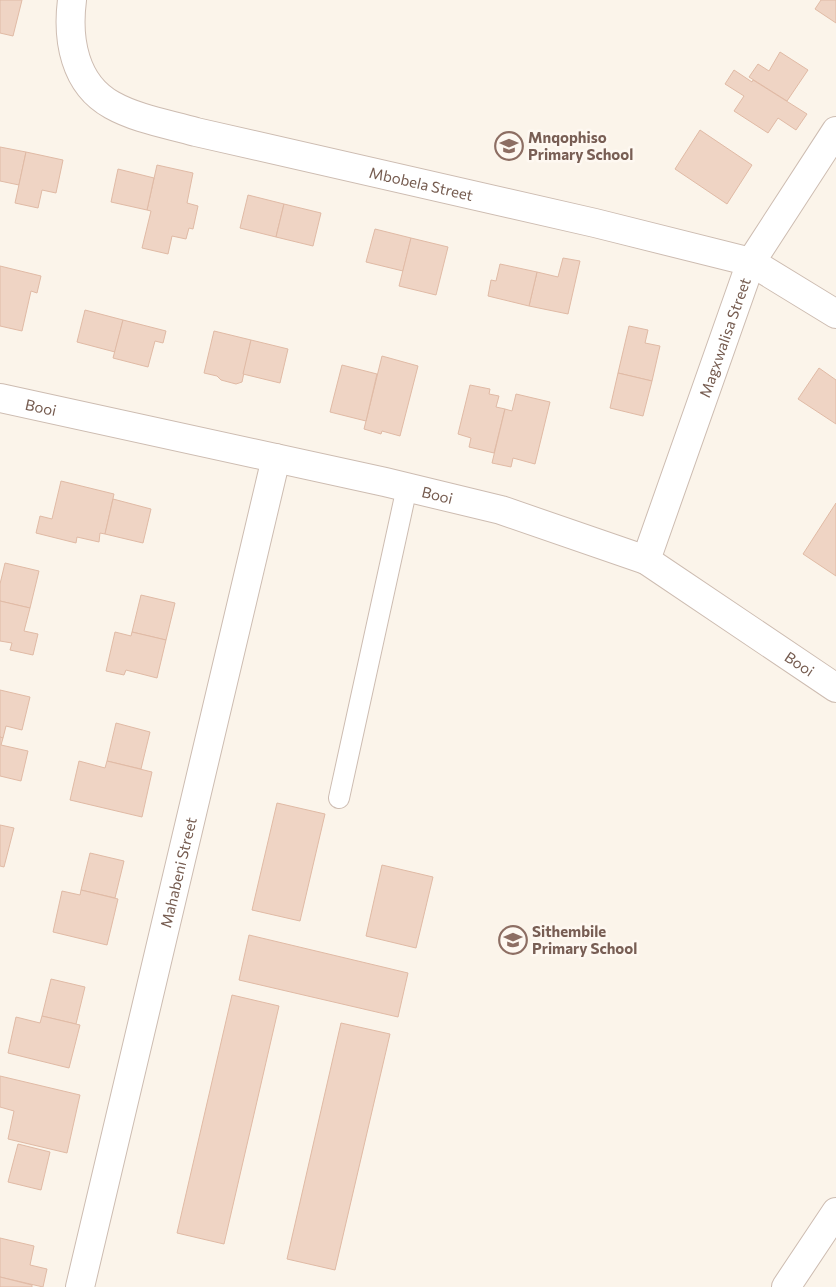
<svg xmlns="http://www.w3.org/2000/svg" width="836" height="1287" font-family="Commissioner,sans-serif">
  <rect width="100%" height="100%" fill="#fbf4ea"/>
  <!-- building -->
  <g fill="#efd4c4" stroke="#e0baa5">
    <path d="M0,0H22L13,36L0,33Z"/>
    <path d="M821,0H836V23L815,9Z"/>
    <path d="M780,52L808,70L787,101L749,77L758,64L769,71Z"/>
    <path d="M734,70L752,82L753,80L807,114L796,130L778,118L768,133L734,111L744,96L725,84Z"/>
    <path d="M700,130L752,165L727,204L675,169Z"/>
    <path d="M0,147L26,152L19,185L0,181Z"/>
    <path d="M26,152L63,160L56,193L42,190L38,208L15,203Z"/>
    <path d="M157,165L193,173L187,203L198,206L193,229L189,228L186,239L172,236L168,254L142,248L151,211L147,210Z"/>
    <path d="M118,169L154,178L147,210L111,202Z"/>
    <path d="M248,195L284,204L276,237L240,228Z"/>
    <path d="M284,204L321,213L313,246L276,237Z"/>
    <path d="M375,229L411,238L403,271L366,262Z"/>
    <path d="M411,238L448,247L436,295L399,286Z"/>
    <path d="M563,258L580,261L568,314L529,306L537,272L558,277Z"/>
    <path d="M500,264L537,272L529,306L488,296L491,280L496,281Z"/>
    <path d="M0,266L41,276L37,293L31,291L22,331L0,326Z"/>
    <path d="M85,310L123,320L115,352L77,342Z"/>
    <path d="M123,320L166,331L163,343L155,341L148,367L113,358Z"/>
    <path d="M629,326L648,330L645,343L660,346L652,381L618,373Z"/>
    <path d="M214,331L251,340L242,382L236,384L221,380L217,376L204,373Z"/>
    <path d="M251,340L288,349L280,383L243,374Z"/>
    <path d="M382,356L418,366L400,436L382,431L381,434L364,429Z"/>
    <path d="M342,365L377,374L366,421L330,412Z"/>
    <path d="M819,368L836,380V424L798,399Z"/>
    <path d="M618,373L652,381L643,416L610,408Z"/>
    <path d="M470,385L490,389L489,394L499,396L496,407L505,409L494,453L469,447L471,438L458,434Z"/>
    <path d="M516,394L550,402L535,464L513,458L511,467L492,463L505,409L512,411Z"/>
    <path d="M61,481L114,494L105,534L100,533L99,542L77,537L76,543L36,533L40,516L52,519Z"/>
    <path d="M113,499L151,509L143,543L105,534Z"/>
    <path d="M836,503V576L803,554Z"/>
    <path d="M5,563L39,571L30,608L0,601V584Z"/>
    <path d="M141,595L175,603L166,640L132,632Z"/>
    <path d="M0,601L30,608L24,631L38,634L33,655L10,650L12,643L0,641Z"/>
    <path d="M115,632L131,636L132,632L166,640L157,678L126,670L124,675L106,671Z"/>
    <path d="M0,690L30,697L22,730L6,726L3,738L0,737Z"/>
    <path d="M116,723L150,732L141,769L107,761Z"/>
    <path d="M0,737L3,738L1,745L28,751L21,781L0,776Z"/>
    <path d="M79,761L105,768L107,761L152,772L142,817L70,800Z"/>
    <path d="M277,803L325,814L300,921L252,910Z"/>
    <path d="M0,825L14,828L4,867L0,866Z"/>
    <path d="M90,853L124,861L115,898L81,890Z"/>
    <path d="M382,865L433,877L416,948L366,936Z"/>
    <path d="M81,890L118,899L107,945L53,932L62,891L80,895Z"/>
    <path d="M249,935L408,973L398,1017L239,980Z"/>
    <path d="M51,979L85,987L76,1024L42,1016Z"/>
    <path d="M232,995L279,1006L224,1244L177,1233Z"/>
    <path d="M42,1016L80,1025L69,1068L8,1053L16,1017L40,1023Z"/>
    <path d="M341,1023L390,1034L335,1270L287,1259Z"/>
    <path d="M0,1076L80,1095L67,1153L8,1139L14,1111L0,1107Z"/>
    <path d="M18,1144L50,1152L41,1190L8,1182Z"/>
    <path d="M0,1238L34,1246L30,1265L47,1269L43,1287L0,1277Z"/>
    <path d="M0,1277L32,1285V1287H0Z"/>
  </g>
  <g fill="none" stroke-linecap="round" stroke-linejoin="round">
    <defs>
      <path id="service" d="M339,798L407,487"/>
      <g id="minor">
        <path id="s1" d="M72,0C67,39 74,84 112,105C137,119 168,124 196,132L595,223L751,262L836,314"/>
        <path id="s2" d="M0,398L385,482L501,510L646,560L836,688"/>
        <path id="s3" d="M646,560L751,262L836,131"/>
        <path id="s4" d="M80,1287L276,458"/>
        <path d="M786,1287L836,1212"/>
      </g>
    </defs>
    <!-- service casing -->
    <use href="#service" stroke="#cdbcb1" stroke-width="22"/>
    <!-- minor casing -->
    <use href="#minor" stroke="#cdbcb1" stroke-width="30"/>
    <!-- service -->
    <use href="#service" stroke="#fff" stroke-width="20"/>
    <!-- minor -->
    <use href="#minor" stroke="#fff" stroke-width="28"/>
  </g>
  <!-- icons -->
  <defs>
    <symbol id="school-ring" viewBox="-11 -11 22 22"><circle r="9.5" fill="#fef8f1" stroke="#8d6e63" stroke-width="1.5"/><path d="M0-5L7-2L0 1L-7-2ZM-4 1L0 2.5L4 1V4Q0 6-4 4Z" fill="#8d6e63"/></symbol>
  </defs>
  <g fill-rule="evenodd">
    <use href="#school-ring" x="493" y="130" width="32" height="32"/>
    <use href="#school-ring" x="497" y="924" width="32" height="32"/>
  </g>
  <g text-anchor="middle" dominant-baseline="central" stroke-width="5" stroke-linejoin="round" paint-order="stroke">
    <!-- education labels -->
    <g font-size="15" font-weight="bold" fill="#785e54" stroke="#fef8f1" text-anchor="start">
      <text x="528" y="137">Mnqophiso<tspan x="528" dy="17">Primary School</tspan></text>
      <text x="532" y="931">Sithembile<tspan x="532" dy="17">Primary School</tspan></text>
    </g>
    <!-- street labels -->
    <g font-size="15" fill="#755b4f" stroke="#fef8f1">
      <text stroke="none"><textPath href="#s1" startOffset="439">Mbobela Street</textPath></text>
      <text stroke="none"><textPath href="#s3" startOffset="236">Magxwalisa Street</textPath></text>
      <text stroke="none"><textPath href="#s2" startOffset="42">Booi</textPath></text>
      <text stroke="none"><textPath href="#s2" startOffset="448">Booi</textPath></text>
      <text stroke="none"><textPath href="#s2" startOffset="852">Booi</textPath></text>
      <text stroke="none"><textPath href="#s4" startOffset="426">Mahabeni Street</textPath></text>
    </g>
  </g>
</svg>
